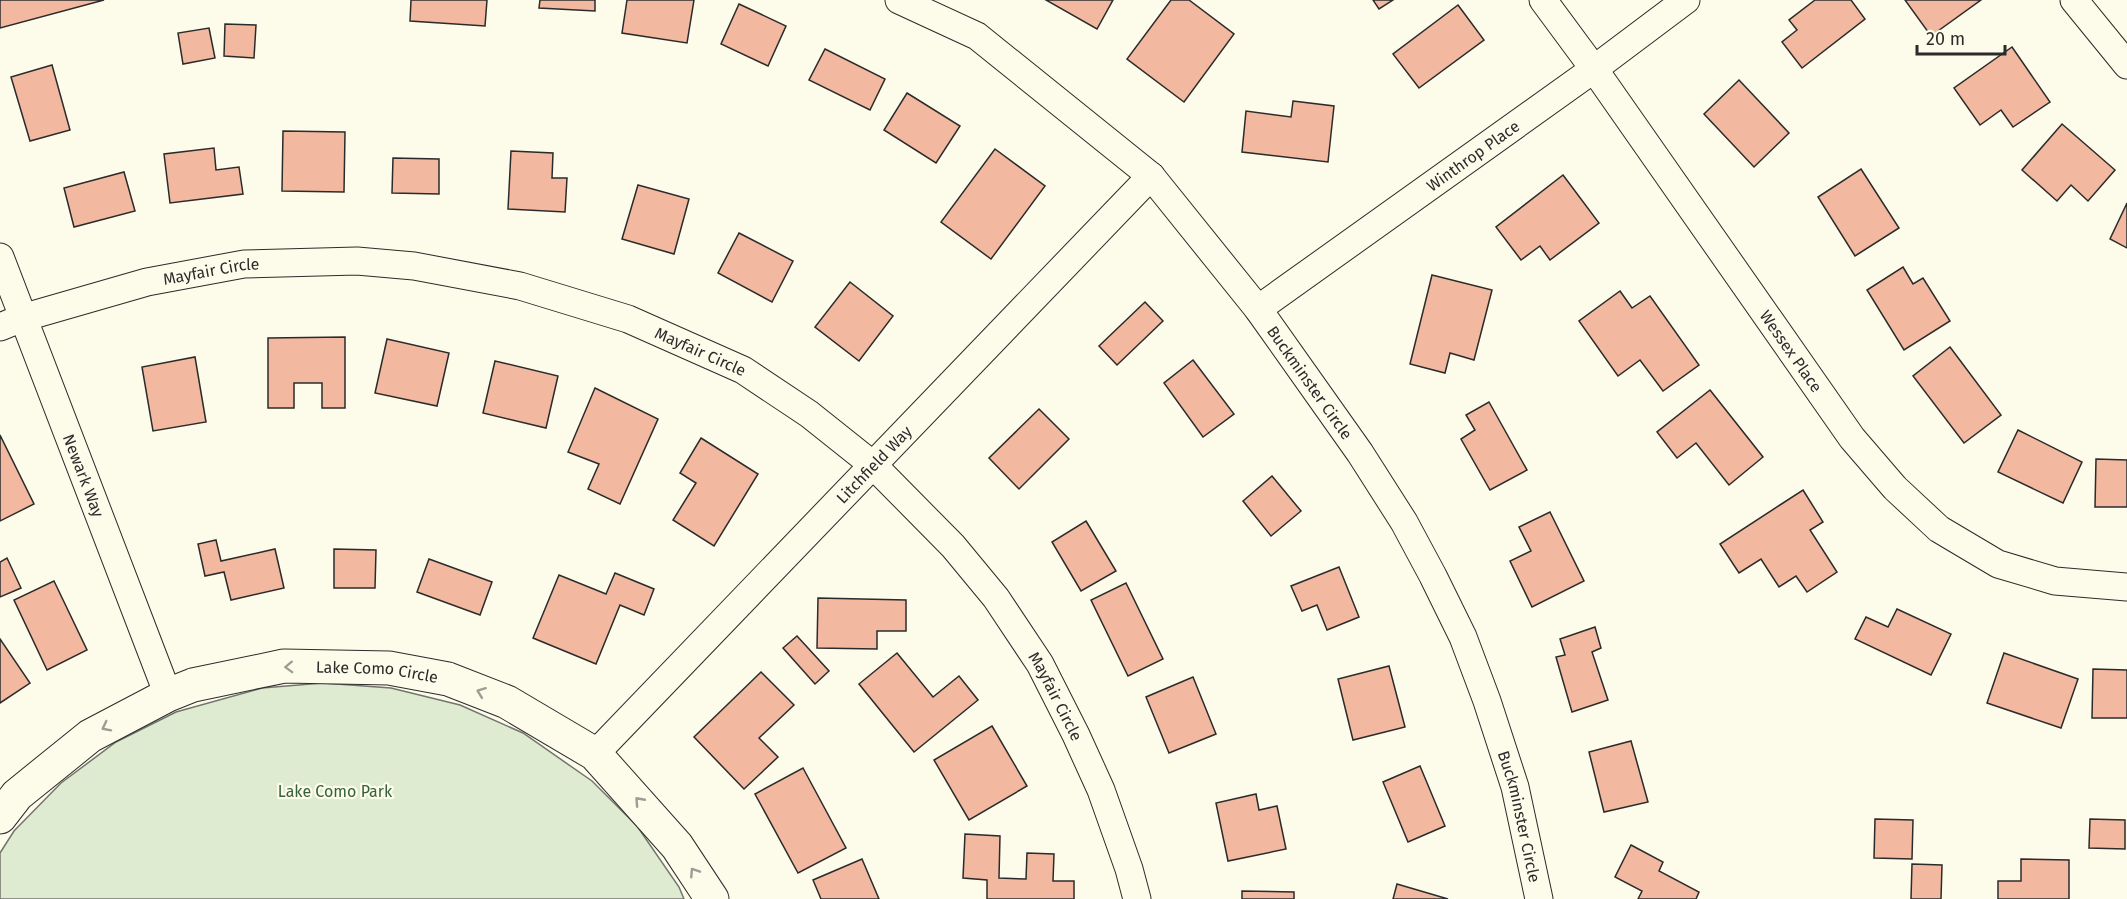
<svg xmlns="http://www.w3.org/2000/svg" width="2127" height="899" font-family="'Fira Sans',sans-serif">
  <rect width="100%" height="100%" fill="#fdfbea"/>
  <!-- green -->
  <path fill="#deebd1" stroke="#74746e" stroke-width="1.5" d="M323,683L391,688L460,705L523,733L592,781L637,826L679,887L684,899H0V853L14,831L61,783L116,742L176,712L262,688Z"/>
  <!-- building -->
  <g fill="#f2b8a0" stroke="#2b2b2b" stroke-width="1.5">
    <path d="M0,0H104L0,28Z"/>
    <path d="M411,0H487L485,26L410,21Z"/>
    <path d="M540,0H595V11L539,8Z"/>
    <path d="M627,0H694L687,43L622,33Z"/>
    <path d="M1046,0H1113L1097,29Z"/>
    <path d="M1171,0H1189L1234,34L1184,102L1127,59Z"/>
    <path d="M1373,0H1393L1379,9Z"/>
    <path d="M1815,0H1851L1865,19L1802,68L1782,42L1797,30L1789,20Z"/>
    <path d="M1905,0H1981L1931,36Z"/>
    <path d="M739,4L786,26L768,66L721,44Z"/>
    <path d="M1458,5L1484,40L1419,88L1393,54Z"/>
    <path d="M225,24L256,25L254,58L224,56Z"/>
    <path d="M209,28L215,58L183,64L178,33Z"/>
    <path d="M2012,47L2050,102L2013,127L2001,110L1980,125L1954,88Z"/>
    <path d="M825,49L885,79L870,110L809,80Z"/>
    <path d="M52,65L70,130L30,141L11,77Z"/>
    <path d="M1739,80L1789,133L1754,167L1704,114Z"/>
    <path d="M907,93L960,126L936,163L884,130Z"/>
    <path d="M1293,101L1334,106L1328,162L1242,152L1246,111L1291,117Z"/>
    <path d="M2062,124L2115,170L2088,201L2071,185L2057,201L2022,170Z"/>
    <path d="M283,131L345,132L344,192L282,191Z"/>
    <path d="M214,148L216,170L239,167L243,194L170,203L164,154Z"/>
    <path d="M995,149L1045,186L991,259L941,222Z"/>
    <path d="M511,151L553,153L552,178H567L565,212L508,209Z"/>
    <path d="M393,158L439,159V194L392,193Z"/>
    <path d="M1861,169L1899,228L1855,256L1818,197Z"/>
    <path d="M124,172L135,211L74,227L64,188Z"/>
    <path d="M1563,175L1599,223L1550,260L1540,246L1521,260L1496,227Z"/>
    <path d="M638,185L689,199L674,254L622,239Z"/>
    <path d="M2127,203V248L2110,239Z"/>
    <path d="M739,233L793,261L772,302L718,273Z"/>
    <path d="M1903,267L1913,284L1923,278L1950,321L1904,350L1867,290Z"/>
    <path d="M1432,275L1492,290L1474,360L1450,353L1445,373L1410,364Z"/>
    <path d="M850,282L893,316L859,361L815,327Z"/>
    <path d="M1620,291L1632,308L1650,296L1699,365L1663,391L1640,360L1618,376L1579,321Z"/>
    <path d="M1145,302L1163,321L1117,365L1099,346Z"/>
    <path d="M345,337V408H322V383H294V408H268V338Z"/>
    <path d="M387,339L449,353L437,406L375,393Z"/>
    <path d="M1950,347L2001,415L1964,443L1913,376Z"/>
    <path d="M195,357L206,422L153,431L142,367Z"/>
    <path d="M1193,360L1234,414L1203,437L1164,383Z"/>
    <path d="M495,361L558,376L546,428L483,413Z"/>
    <path d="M595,388L658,419L620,504L588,489L599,464L568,452Z"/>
    <path d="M1710,390L1763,457L1729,485L1696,443L1677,458L1657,432Z"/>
    <path d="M1489,402L1527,470L1490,490L1461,439L1475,430L1466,415Z"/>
    <path d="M1039,409L1069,439L1019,489L989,458Z"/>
    <path d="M2018,430L2082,462L2063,503L1998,472Z"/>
    <path d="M0,435L34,504L0,521Z"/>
    <path d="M701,438L758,474L714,546L673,520L696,483L680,473Z"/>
    <path d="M2096,459L2127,460V507H2095Z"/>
    <path d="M1272,476L1301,511L1271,536L1243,501Z"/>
    <path d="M1803,490L1823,522L1810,530L1837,572L1807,592L1796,576L1779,587L1761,559L1739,573L1720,544Z"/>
    <path d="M1550,512L1584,581L1532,607L1510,561L1531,551L1519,527Z"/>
    <path d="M1086,521L1116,571L1081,591L1052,542Z"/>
    <path d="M216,540L221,561L275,549L284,588L231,600L224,572L205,576L198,544Z"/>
    <path d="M334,549L376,550L375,588H334Z"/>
    <path d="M7,558L21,588L0,597V562Z"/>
    <path d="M429,559L492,582L480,615L417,592Z"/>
    <path d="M1339,567L1359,617L1327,630L1317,605L1302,611L1291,586Z"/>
    <path d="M615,573L654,589L644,615L620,605L596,664L533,638L559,575L606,594Z"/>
    <path d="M54,581L87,650L47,670L14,600Z"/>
    <path d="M1126,583L1163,659L1128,676L1091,600Z"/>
    <path d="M818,598L906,600V631H877V649L817,648Z"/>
    <path d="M1897,609L1951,634L1931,675L1855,639L1866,617L1888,627Z"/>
    <path d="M1595,627L1601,648L1592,652L1608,700L1572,712L1556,657L1565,655L1560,639Z"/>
    <path d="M797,636L829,671L815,684L783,648Z"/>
    <path d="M0,639L30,683L0,703Z"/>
    <path d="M897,653L933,697L959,676L978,700L914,752L859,684Z"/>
    <path d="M2004,653L2078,679L2061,728L1987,703Z"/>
    <path d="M1389,666L1405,727L1353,740L1338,679Z"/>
    <path d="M2093,669L2127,670V718H2092Z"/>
    <path d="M761,672L794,705L759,738L778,757L744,789L694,737Z"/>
    <path d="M1193,677L1216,734L1169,753L1146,697Z"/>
    <path d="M992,726L1027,786L969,820L934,760Z"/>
    <path d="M1631,741L1648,802L1604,812L1589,752Z"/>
    <path d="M1420,766L1445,826L1408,842L1383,782Z"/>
    <path d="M803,768L846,848L798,873L755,794Z"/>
    <path d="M1256,794L1259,810L1277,806L1286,849L1228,861L1216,803Z"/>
    <path d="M1875,819L1913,820L1912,859L1874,858Z"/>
    <path d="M2090,819L2125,820V849L2089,848Z"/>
    <path d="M965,834L1000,836L999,878L1026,879L1027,853L1054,854L1053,881H1074V899H987V880L963,878Z"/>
    <path d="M1631,845L1663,862L1659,871L1699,892L1696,899H1638L1642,891L1615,877Z"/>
    <path d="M862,859L879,899H821L813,880Z"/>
    <path d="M2021,859L2069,860V899H1998V881H2021Z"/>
    <path d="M1912,864L1942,865L1941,899H1911Z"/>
    <path d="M1397,884L1448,899H1393Z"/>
    <path d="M1242,891L1294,892V899H1242Z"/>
  </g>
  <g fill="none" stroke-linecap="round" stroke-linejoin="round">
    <defs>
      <g id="street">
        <path id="s1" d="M899,0L977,36L1151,176L1258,309L1360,453L1404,522L1433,576L1463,637L1487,701L1515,787L1539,899"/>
        <path id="s2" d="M1543,0L1594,69L1852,438L1895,488L1939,529L1998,564L2055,581L2127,587"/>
        <path d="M2074,0L2127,65"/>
        <path id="s3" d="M0,257L168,695"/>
        <path id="s4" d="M1258,309L1594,69L1686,0"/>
        <path id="s5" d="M0,327L22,318L147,282L244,264L357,261L414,266L520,286L628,319L743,370L809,414L873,465L953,546L996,598L1040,664L1076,735L1101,790L1129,869L1137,899"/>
        <path id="s6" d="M595,754L1151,176"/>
      </g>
      <g id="secondary">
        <path id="s7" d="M0,817L17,795L90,736L168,695L193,685L284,666L389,668L448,679L507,702L595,754L677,846L712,899"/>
      </g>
    </defs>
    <!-- street casing -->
    <use href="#street" stroke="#2b2b2b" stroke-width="29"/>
    <!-- secondary casing -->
    <use href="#secondary" stroke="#2b2b2b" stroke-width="35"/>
    <!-- street -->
    <use href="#street" stroke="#fdfbea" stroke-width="27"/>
    <!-- secondary -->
    <use href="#secondary" stroke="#fdfbea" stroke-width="33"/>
  </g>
  <!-- one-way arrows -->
  <defs><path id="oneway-chevron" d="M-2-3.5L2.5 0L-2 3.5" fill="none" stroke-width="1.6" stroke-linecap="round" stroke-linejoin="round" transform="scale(1.5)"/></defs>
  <g stroke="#9e9d94">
    <use href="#oneway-chevron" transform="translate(289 667) rotate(178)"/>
    <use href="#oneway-chevron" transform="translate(481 692) rotate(-159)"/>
    <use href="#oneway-chevron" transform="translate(106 727) rotate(153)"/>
    <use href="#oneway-chevron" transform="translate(639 801) rotate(-132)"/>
    <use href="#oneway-chevron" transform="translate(694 872) rotate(-123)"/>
  </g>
  <g text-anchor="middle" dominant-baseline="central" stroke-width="4.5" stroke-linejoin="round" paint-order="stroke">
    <!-- street labels -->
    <g font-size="16" fill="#2b2b2b" stroke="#fdfbea">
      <text stroke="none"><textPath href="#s4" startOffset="264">Winthrop Place</textPath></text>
      <text stroke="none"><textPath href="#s5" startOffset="219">Mayfair Circle</textPath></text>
      <text stroke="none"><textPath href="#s5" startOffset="723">Mayfair Circle</textPath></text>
      <text stroke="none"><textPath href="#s2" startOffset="430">Wessex Place</textPath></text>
      <text stroke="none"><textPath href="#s1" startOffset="570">Buckminster Circle</textPath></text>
      <text stroke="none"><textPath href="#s6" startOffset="402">Litchfield Way</textPath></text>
      <text stroke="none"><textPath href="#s3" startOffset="234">Newark Way</textPath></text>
      <text stroke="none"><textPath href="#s7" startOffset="423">Lake Como Circle</textPath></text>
      <text stroke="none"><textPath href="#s5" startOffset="1227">Mayfair Circle</textPath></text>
      <text stroke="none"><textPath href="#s1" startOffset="1056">Buckminster Circle</textPath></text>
    </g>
    <!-- park labels -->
    <g font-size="16" fill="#34623c" stroke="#fdfbea">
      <text x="335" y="791">Lake Como Park</text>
    </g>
  </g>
  <!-- scale -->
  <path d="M1917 45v9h88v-9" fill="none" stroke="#2b2b2b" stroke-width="3"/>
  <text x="1926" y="45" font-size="18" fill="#2b2b2b" stroke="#fdfbea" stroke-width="4.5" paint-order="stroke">20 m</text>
</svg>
